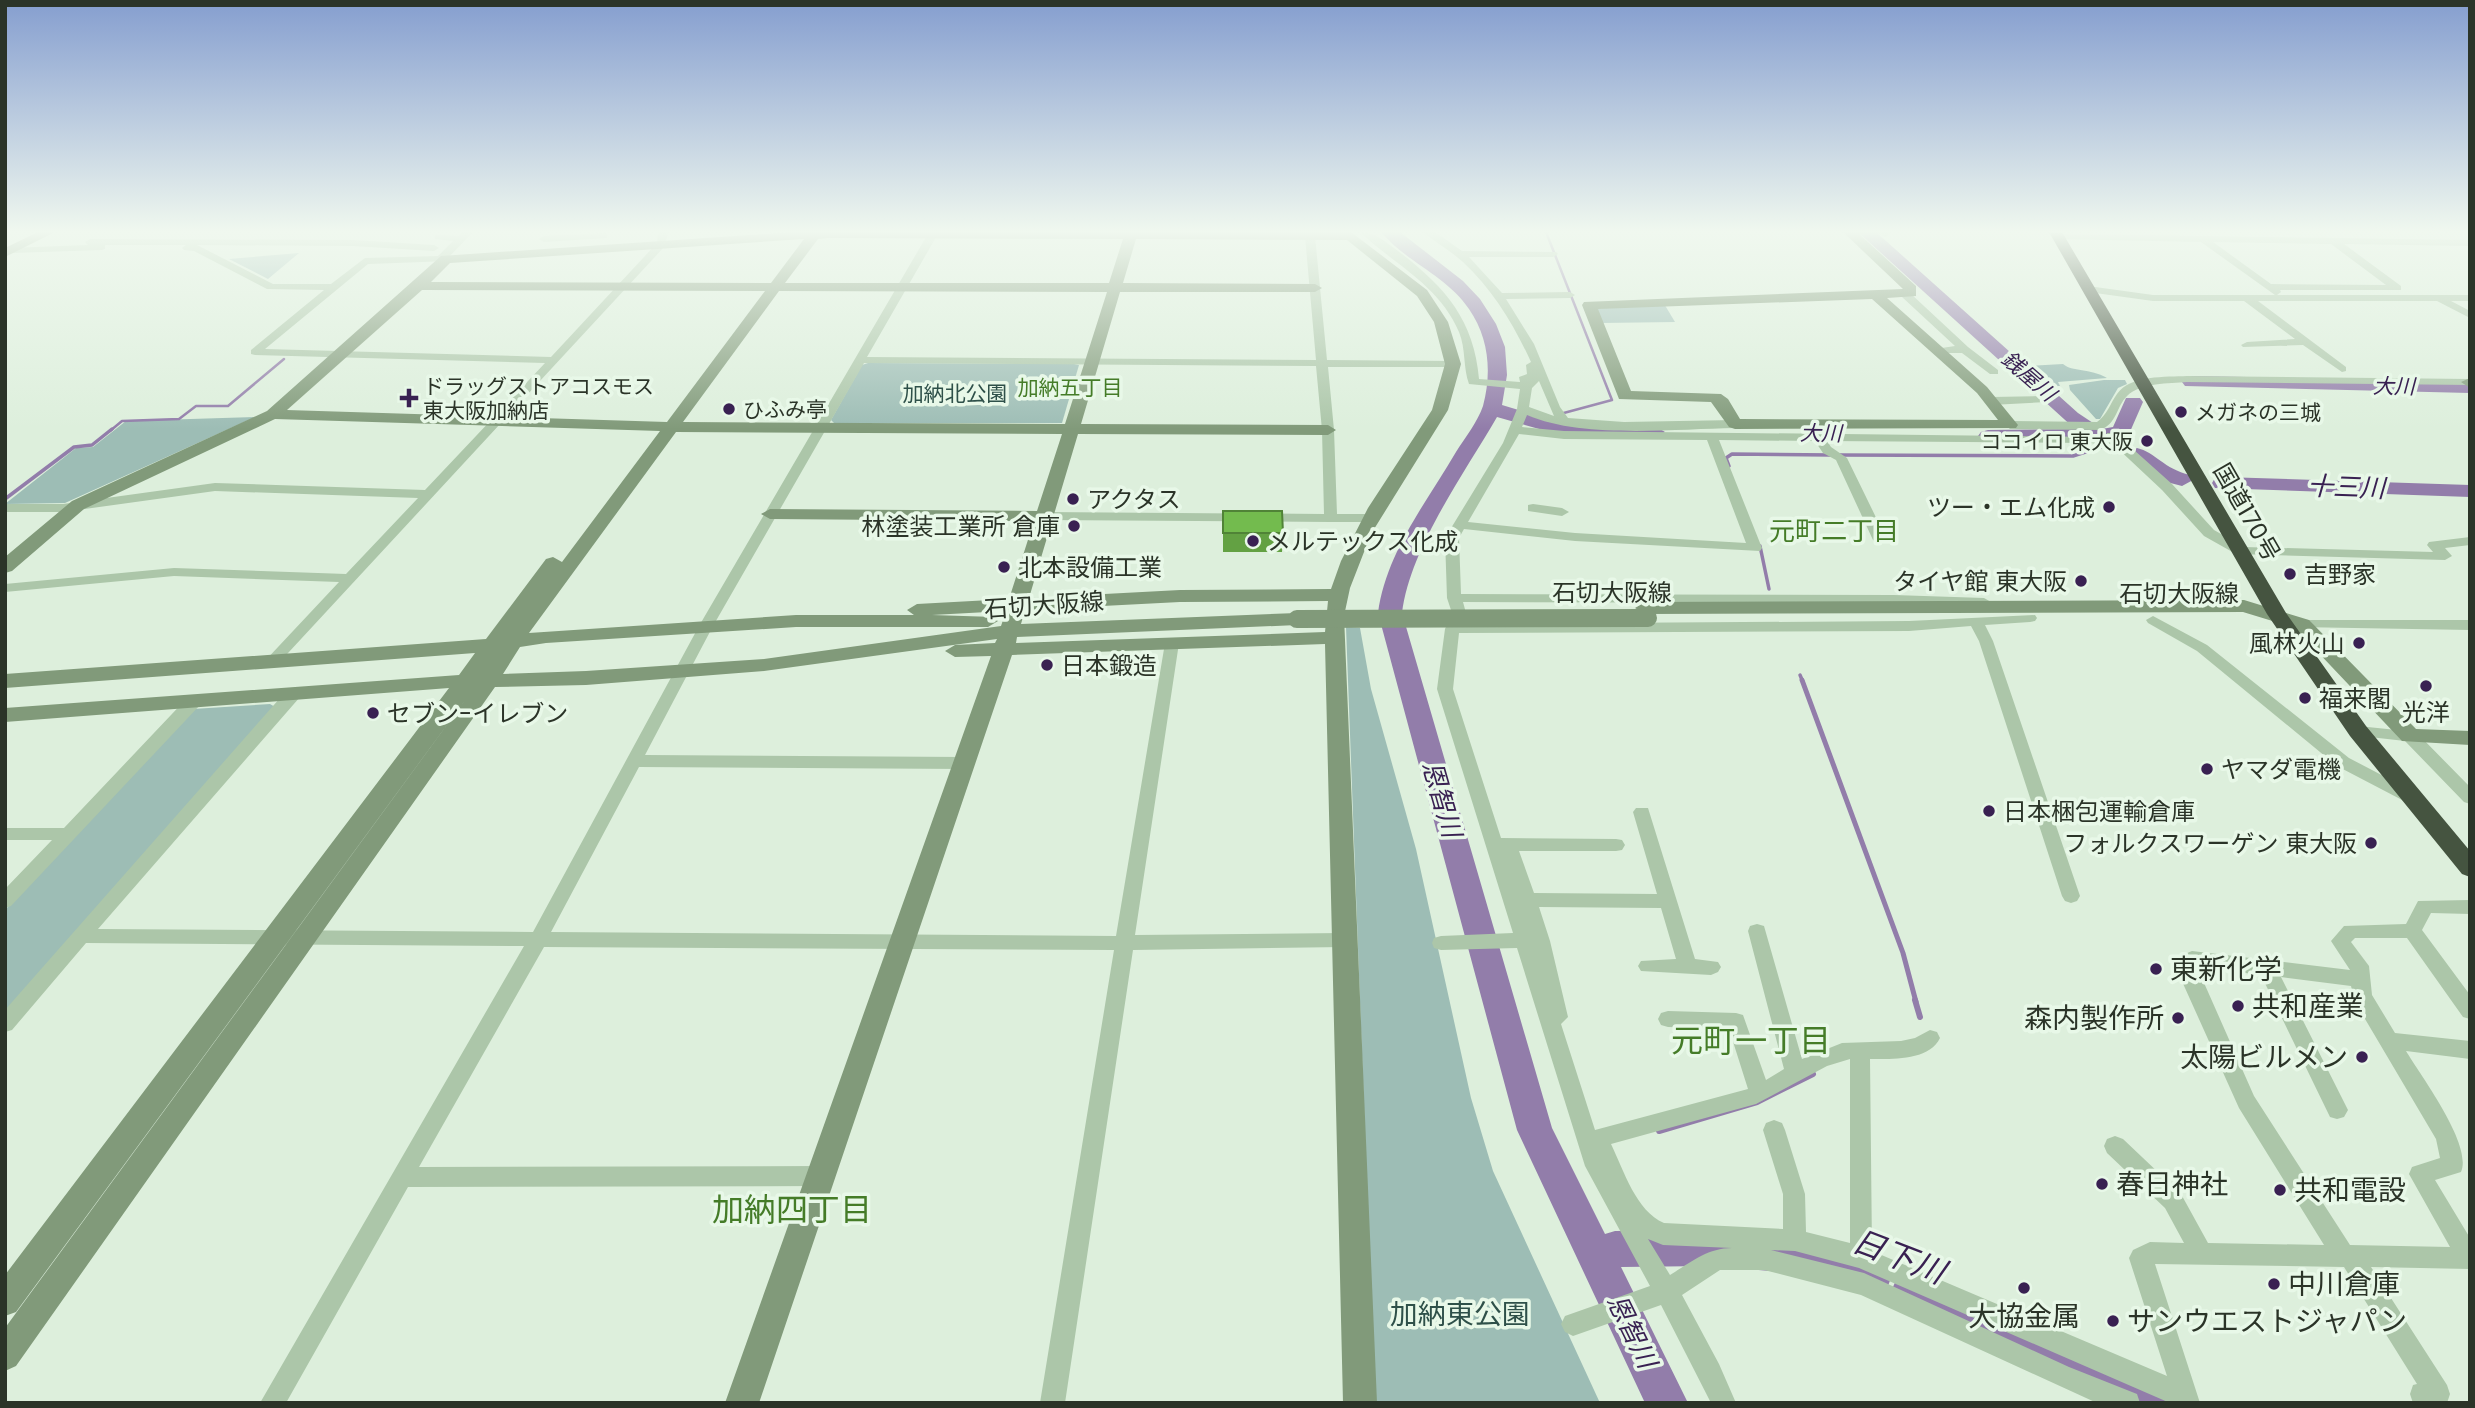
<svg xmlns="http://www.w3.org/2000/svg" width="2475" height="1408" font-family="Poppins,'Noto Sans JP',sans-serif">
  <rect width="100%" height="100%" fill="#ddefdc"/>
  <!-- green -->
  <g fill="#9dbdb5">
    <path d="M299,253L268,279L229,259Z"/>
    <path d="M1663,302L1675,322L1601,323L1595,309Z"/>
    <path d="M868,363L1074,364L1079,365L1062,423H834L831,420L862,365Z"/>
    <path d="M2063,364C2072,372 2090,368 2107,378L2058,382L2060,386H2046L2026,366Z"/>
    <path d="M2104,380H2125L2127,384L2118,388L2100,419H2096L2070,390L2069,385Z"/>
    <path d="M255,417L65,503L5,504L76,448L93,447L126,421Z"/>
    <path d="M1346,627L1360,628L1371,689L1416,849L1471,1098L1493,1171L1600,1403H1375Z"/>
    <path d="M270,704L275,707L5,1015V910L193,709Z"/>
  </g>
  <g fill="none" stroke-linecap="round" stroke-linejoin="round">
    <!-- stream-far3 -->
    <g stroke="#927daa" stroke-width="2.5">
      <path d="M1546,232L1612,400L1560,414"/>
      <path d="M1529,422L1545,418"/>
      <path d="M110,431L122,421L179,419L196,406H228L284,359"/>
    </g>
    <!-- stream-far2 -->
    <g stroke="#927daa" stroke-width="3.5">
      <path d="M1839,455L2073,456L2101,447L2097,435"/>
      <path d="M1729,466L1726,458L1732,454L1831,455"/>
      <path d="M5,499L74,447L92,445L112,429"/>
      <path d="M1760,546L1769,589"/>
      <path d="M1800,675L1803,682"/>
    </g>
    <!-- stream-far1 -->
    <path stroke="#927daa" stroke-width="5" d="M1802,680L1903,953L1916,1002"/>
    <!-- stream -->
    <g stroke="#927daa" stroke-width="6">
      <path d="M1915,1000L1920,1017"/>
      <path d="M1659,1131L1757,1102L1813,1074"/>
    </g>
    <!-- river -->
    <g fill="#927daa" fill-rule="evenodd">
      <path d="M1381,232H1400L1463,281L1480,299L1496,324L1505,347L1507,375L1502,405L1564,424L1655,426L1665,432L1655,438L1564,436L1497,417C1464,474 1410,548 1402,613L1552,1128L1605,1234L1615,1231C1711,1230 1795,1228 1886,1265L1891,1278L1886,1291L1872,1297L1796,1273L1709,1266L1621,1267L1688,1403H1645L1517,1130L1378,613C1386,553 1426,503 1456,452C1465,438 1478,421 1483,406C1492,372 1489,338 1469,309C1447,276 1406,262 1381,232Z"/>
      <path d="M1858,232H1876L2078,413L2102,429L2113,427L2126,398H2140L2143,402L2129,434L2114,441L1981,440L1978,436L1981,432L1988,430L2075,429Z"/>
      <path d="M2192,376L2470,381V393L2185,386L2182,382L2185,378Z"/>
      <path d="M2137,448C2155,452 2164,469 2190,475L2193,480L2182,486L2155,479L2127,454Z"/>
      <path d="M2223,477L2470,485V497L2215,488L2212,483L2215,478Z"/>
      <path d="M1910,1275L2177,1388L2183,1403H2113L1896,1308L1890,1294L1896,1280Z"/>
    </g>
    <!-- street -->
    <g fill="#acc6a9" fill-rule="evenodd">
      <path d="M462,232H473L449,257V261L368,264L265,349L551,357L657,243L658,232H668L665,246L276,666H266L263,663L339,582L174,576L5,592V584L174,568L346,574L418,498L215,491L63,512H5V504H63L215,483L425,490L545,363L255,355L251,354V350L324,290L267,289L194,251L184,250L182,248L186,245H105V249L102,250L11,253L6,250L8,248L88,245L85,242L90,239L353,240L434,245L439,248L434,251L353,246L197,245L273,284H331L365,258L438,256L453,241L435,239V235L459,236Z"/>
      <path d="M929,232H939L867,357L1316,360L1305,236L1310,233L1315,236L1327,360L1453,361L1459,364L1453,367H1328L1334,430L1337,514H1371L1378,518L1371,522H1331L1044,520L1037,516L1044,512L1324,514L1322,430L1316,366L864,363L713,626L645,755L965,757L973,763L965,769L639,767L551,932L1116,936L1165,643L1172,638L1179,643L1135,935L1344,933L1351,935L1353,940L1351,945L1344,947L1133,950L1065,1403H1040L1114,950L544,947L419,1167L823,1166L831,1169L834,1176L831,1183L823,1186L408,1187L286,1403H260L524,946L86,943L12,1030L5,1032V1010L288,689H300L302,693L300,697L98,929L533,932L699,626Z"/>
      <path d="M1360,232C1376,232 1385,242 1398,251C1444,286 1474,319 1479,379L1520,382L1519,377L1527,374L1526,365L1531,362C1514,325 1493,290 1463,262C1451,251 1436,243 1423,232H1435L1462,251L1556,252L1558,254L1553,257H1469L1502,293L1570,292L1575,295L1570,298L1506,299L1534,344L1560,407L1568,418L1624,422L1735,420L1741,424L1735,428C1674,429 1582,439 1527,415L1522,427L1564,431L2106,437L2107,433H2115L2172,484L2214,530L2244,547L2433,552L2427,545L2429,542L2470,537V545L2445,548L2452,556L2445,560L2236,554L2204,536L2162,490L2114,445L2090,443L1827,441L1831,447L1847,458L1887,540L1880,544L1873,540L1836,460L1823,453L1815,441L1719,440L1762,548L1760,551L1575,541L1464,529L1459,538L1461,594L1894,595L1984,598L1991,602L1984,606L1894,603L1463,602L1466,613L1461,624L1909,621L2035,615L2037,618L2035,621L2030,622L1985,625L1993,641L2080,896L2077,901L2071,903L2065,901L2062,896L1979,641L1971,626L1909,631L1459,633L1453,689L1501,838L1616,839L1622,840L1625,845L1622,850L1616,851H1519L1534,893L1657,894L1633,812L1636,808H1648L1695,959L1718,962L1721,967L1718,972L1711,975L1641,971L1638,966L1641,961L1676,959L1661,908L1539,907L1550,941L1568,1017L1561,1024L1595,1130L1748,1089L1729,1029L1668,1027L1661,1025L1658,1019L1661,1013L1668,1011L1736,1013L1743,1015L1766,1080L1784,1069L1748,931L1750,926L1757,924L1764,926L1802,1059L1842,1043L1901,1041L1915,1038L1930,1030L1937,1032L1940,1038C1929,1061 1892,1059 1870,1059L1872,1251L2167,1376L2129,1258L2133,1250L2150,1242L2184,1243L2165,1208L2107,1153L2104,1146L2107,1139L2115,1136L2123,1139L2181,1194L2208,1243L2324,1245L2239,1108L2176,968C2180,960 2183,954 2192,951L2350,970L2331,941L2344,926L2406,924L2418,901L2470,900V914L2431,913L2422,930L2470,995V1019L2463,1017L2407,938H2355L2351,942L2369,966L2372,995L2395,1033L2470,1041V1059L2406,1051C2421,1076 2473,1145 2461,1172L2435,1180L2470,1238V1269L2371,1267L2447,1385L2450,1394L2447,1403H2413L2410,1394L2413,1385L2417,1384L2344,1267L2155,1264L2200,1403H2170L1859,1268L1795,1251L1771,1250L1864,1273L2069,1367L2137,1394L2140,1403H2097L1861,1295L1764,1270H1720L1682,1295L1719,1364L1736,1403H1711L1661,1305L1573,1336L1565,1332L1561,1324L1565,1316L1650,1286L1585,1166L1517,948L1441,950L1434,948L1432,943L1434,938L1441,936L1513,933L1437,689L1445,629L1452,613L1447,598L1445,538L1503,443L1517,409L1520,389L1469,384C1463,368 1466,349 1459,332C1439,285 1395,265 1360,232ZM1539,381L1554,416L1529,407L1532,388ZM1519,434L1564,439L1707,440L1746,543L1575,533L1468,522ZM2197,967L2261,975L2330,1117L2337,1119L2344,1117L2348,1110L2281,977L2351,986L2355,1002L2436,1139L2440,1158L2412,1167L2409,1174L2450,1247L2350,1245L2254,1096ZM1850,1059V1243L1806,1232L1805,1194L1785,1130L1782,1123L1774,1120L1766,1123L1763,1130L1783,1194V1229L1664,1223C1636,1211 1624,1171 1611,1144L1756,1104L1827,1066ZM1648,1239L1663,1245L1732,1248C1707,1248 1690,1263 1670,1275Z"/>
      <path d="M1877,232H1889L1890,234L1885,237Z"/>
      <path d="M604,233L607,234V238L544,242L539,239L544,236Z"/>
      <path d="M2058,234L2470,240V246L2344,244L2401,286V290H2280L2281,292L2277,295H2470V301H2451L2470,311V318L2437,301H2258L2346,367V371L2342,372L2303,345L2243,347L2241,345L2247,342L2295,339L2244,301H2153L2088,292L2083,289L2088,286L2153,295H2275L2201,242L2055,239V235ZM2213,242L2331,244L2386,285L2271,284Z"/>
      <path d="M1902,293H1910L1968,347L1998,370V374H1990L1962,353H1935V349L1955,346L1902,297Z"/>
      <path d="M2187,376L2470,379V385L2187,382C2169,384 2141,382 2127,396C2116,407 2117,424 2100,430L2010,429L2004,425L2010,421L2097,422C2107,415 2110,404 2117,394C2130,375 2166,377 2187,376Z"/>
      <path d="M2042,396L2048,400L2046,402L1991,405L1985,401L1991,397Z"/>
      <path d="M1533,504L1562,508L1569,512L1562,516L1528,511V505Z"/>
      <path d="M2153,616L2207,645L2349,758L2416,793L2418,797L2416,801H2404L2337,766L2197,651L2148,623L2146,620Z"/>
      <path d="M2302,620H2470V630L2297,627L2295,624Z"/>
      <path d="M195,695L203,700L201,704L11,906L5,908V889L52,840H5V828H64L189,696Z"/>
      <path d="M2358,726L2416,732L2470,787V804L2464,802L2405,741L2352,735L2350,731Z"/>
    </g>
    <!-- secondary -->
    <g fill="#819a7a" fill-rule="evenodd">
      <path d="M38,232H55L5,257V248Z"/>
      <path d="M795,232H1351L1427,290L1448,322L1461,364L1448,410L1371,534L1350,588L1344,616L1377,1403H1343L1325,644L1012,655L759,1403H725L991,656L955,657L945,651L955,645L995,643L997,639L764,671L586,685L495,687L16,1366L5,1371V1328L474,688L16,1312L5,1316V1275L449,688L5,722V708L459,675L475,653L5,688V674L486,639L546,559L553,557L562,562L660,431L275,419L84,509L12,571L5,573V557L72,501L267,411L441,256ZM828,238L1123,239L1109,283H785L818,239ZM804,239L771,283L431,282L450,263ZM1136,239L1347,240L1417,296L1434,322L1445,364L1432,410L1368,508L1341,561L1331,589L1180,590L1029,598L1078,434L1328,435L1336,430L1328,425L1081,424L1120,292H1315L1322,288L1315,284L1123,283ZM422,290L765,291L667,422L287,410ZM779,291L1107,292L1065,424L683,422ZM676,432L1062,434L1037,511L770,509L761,514L770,519L1034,521L1009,599L917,604L907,610L914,615H796L529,633ZM1328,601L1325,632L1016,643L1017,637L1297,625L1307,619L1297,613L1021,624L1025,610L1180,602ZM1006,611L1001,626L764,659L586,671L503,674L520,647L546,643L796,627H988L998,621L995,617L932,615Z"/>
      <path d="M1843,232H1857L1916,286V296L1887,298L1987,387L2018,425L2016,428L1735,429L1729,427L1711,402L1619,399L1582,305L1584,302L1903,289ZM1872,299L1977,393L1998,420L1740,419L1728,399L1721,394L1631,391L1598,309Z"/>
      <path d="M2470,378V388L2461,382Z"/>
      <path d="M2244,600L2309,620L2416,729L2470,731V745L2402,741L2295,628L2243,612L1645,614L1635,608L1645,602Z"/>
    </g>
    <!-- highway -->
    <path fill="#455440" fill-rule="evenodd" d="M2049,232H2062L2286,613L2366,726L2470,851V877L2462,874L2350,736L2267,614Z"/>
    <!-- secondary-bridge -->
    <path stroke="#819a7a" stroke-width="18" d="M1297,619L1648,618"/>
  </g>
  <!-- wall -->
  <path fill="#63a143" d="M1223,511L1283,533L1282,552H1223Z"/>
  <!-- building -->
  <path fill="#73bb4e" stroke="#508337" stroke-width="2" d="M1223,511H1282L1283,533H1223Z"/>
  <!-- sky -->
  <linearGradient id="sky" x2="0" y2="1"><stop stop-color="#859ecf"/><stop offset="0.54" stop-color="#f0f8ef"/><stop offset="1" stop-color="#f0f8ef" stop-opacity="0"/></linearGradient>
  <rect width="2475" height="429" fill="url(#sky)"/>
  <!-- markers -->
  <g fill="#392152" stroke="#e8f8e8" stroke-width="2.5">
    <path d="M405.5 387.5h7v7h7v7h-7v7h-7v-7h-7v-7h7z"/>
    <circle cx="729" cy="409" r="7"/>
    <circle cx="2181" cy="412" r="7"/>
    <circle cx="2147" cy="441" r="7"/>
    <circle cx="1073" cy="499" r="7"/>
    <circle cx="2109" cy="507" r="7"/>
    <circle cx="1074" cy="526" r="7"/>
    <circle cx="1253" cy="541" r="7"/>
    <circle cx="1004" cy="567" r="7"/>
    <circle cx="2290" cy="574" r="7"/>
    <circle cx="2081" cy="581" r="7"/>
    <circle cx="2359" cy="643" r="7"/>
    <circle cx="1047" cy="665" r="7"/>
    <circle cx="2426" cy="686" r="7"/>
    <circle cx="2305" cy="698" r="7"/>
    <circle cx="373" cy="713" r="7"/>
    <circle cx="2207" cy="769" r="7"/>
    <circle cx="1989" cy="811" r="7"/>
    <circle cx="2371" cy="843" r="7"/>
    <circle cx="2156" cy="969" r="7"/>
    <circle cx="2238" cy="1006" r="7"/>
    <circle cx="2178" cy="1018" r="7"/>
    <circle cx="2362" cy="1057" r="7"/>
    <circle cx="2102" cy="1184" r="7"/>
    <circle cx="2280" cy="1190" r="7"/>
    <circle cx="2274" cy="1284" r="7"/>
    <circle cx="2024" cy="1288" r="7"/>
    <circle cx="2113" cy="1321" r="7"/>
  </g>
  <g text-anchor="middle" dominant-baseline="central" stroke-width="7" stroke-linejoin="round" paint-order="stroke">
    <!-- far-water labels -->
    <g font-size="21" font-style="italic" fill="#392152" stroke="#e8f8e8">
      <text transform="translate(2029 376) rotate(41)">銭屋川</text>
      <text transform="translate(2394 386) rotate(1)">大川</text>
      <text transform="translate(1821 433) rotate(1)">大川</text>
    </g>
    <!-- far-poi labels -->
    <g font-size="21" fill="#2b3428" stroke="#e8f8e8" text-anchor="start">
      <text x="423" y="386">ドラッグストアコスモス<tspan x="423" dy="24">東大阪加納店</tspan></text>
      <text x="743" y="409">ひふみ亭</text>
      <text x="2195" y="412">メガネの三城</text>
      <text x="2133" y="441" text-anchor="end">ココイロ 東大阪</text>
    </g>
    <!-- far-neighbourhood labels -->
    <g font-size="21" fill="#457c28" stroke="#e8f8e8">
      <text x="1070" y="387">加納五丁目</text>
    </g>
    <!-- far-park labels -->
    <g font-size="21" fill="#2e5049" stroke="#e8f8e8">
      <text x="955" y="393">加納北公園</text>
    </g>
    <!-- poi labels -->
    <g font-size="24" fill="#2b3428" stroke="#e8f8e8" text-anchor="start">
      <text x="1087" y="499">アクタス</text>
      <text x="2095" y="507" text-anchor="end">ツー・エム化成</text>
      <text x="1060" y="526" text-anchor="end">林塗装工業所 倉庫</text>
      <text x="1267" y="541">メルテックス化成</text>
      <text x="1018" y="567">北本設備工業</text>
      <text x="2304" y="574">吉野家</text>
      <text x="2067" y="581" text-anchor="end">タイヤ館 東大阪</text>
      <text x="2345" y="643" text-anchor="end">風林火山</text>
      <text x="1061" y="665">日本鍛造</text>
      <text x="2319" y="698">福来閣</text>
      <text x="2426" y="712" text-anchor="middle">光洋</text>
      <text x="387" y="713">セブン-イレブン</text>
      <text x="2221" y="769">ヤマダ電機</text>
      <text x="2003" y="811">日本梱包運輸倉庫</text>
      <text x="2357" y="843" text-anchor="end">フォルクスワーゲン 東大阪</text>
    </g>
    <!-- street labels -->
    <g font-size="24" fill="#2b3428" stroke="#e8f8e8">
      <text transform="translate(2247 512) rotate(60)">国道170号</text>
      <text x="1612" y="592">石切大阪線</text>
      <text x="2179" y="593">石切大阪線</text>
      <text transform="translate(1044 605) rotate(-4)">石切大阪線</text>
    </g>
    <!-- water labels -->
    <g font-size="26" font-style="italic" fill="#392152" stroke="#e8f8e8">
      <text transform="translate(2346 487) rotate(2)">十三川</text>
      <text transform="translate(1442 799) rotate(74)">恩智川</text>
      <text transform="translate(1632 1331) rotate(64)">恩智川</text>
    </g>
    <!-- neighbourhood labels -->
    <g font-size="26" fill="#457c28" stroke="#e8f8e8">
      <text x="1834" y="531">元町二丁目</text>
    </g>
    <!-- near-poi labels -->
    <g font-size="28" fill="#2b3428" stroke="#e8f8e8" text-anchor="start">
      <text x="2170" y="969">東新化学</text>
      <text x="2252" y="1006">共和産業</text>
      <text x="2164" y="1018" text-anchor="end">森内製作所</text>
      <text x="2348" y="1057" text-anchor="end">太陽ビルメン</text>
      <text x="2116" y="1184">春日神社</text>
      <text x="2294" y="1190">共和電設</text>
      <text x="2288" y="1284">中川倉庫</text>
      <text x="2024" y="1316" text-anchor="middle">大協金属</text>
      <text x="2127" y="1321">サンウエストジャパン</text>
    </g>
    <!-- near-park labels -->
    <g font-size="28" fill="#2e5049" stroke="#e8f8e8">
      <text x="1460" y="1314">加納東公園</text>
    </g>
    <!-- near-neighbourhood labels -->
    <g font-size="32" fill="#457c28" stroke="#e8f8e8">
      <text x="1751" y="1040">元町一丁目</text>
      <text x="792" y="1209">加納四丁目</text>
    </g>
    <!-- near-water labels -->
    <g font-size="32" font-style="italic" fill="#392152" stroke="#e8f8e8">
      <text transform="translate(1899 1256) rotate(21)">日下川</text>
    </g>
  </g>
  <!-- border -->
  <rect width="2475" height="1408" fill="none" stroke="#2b3428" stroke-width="14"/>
</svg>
